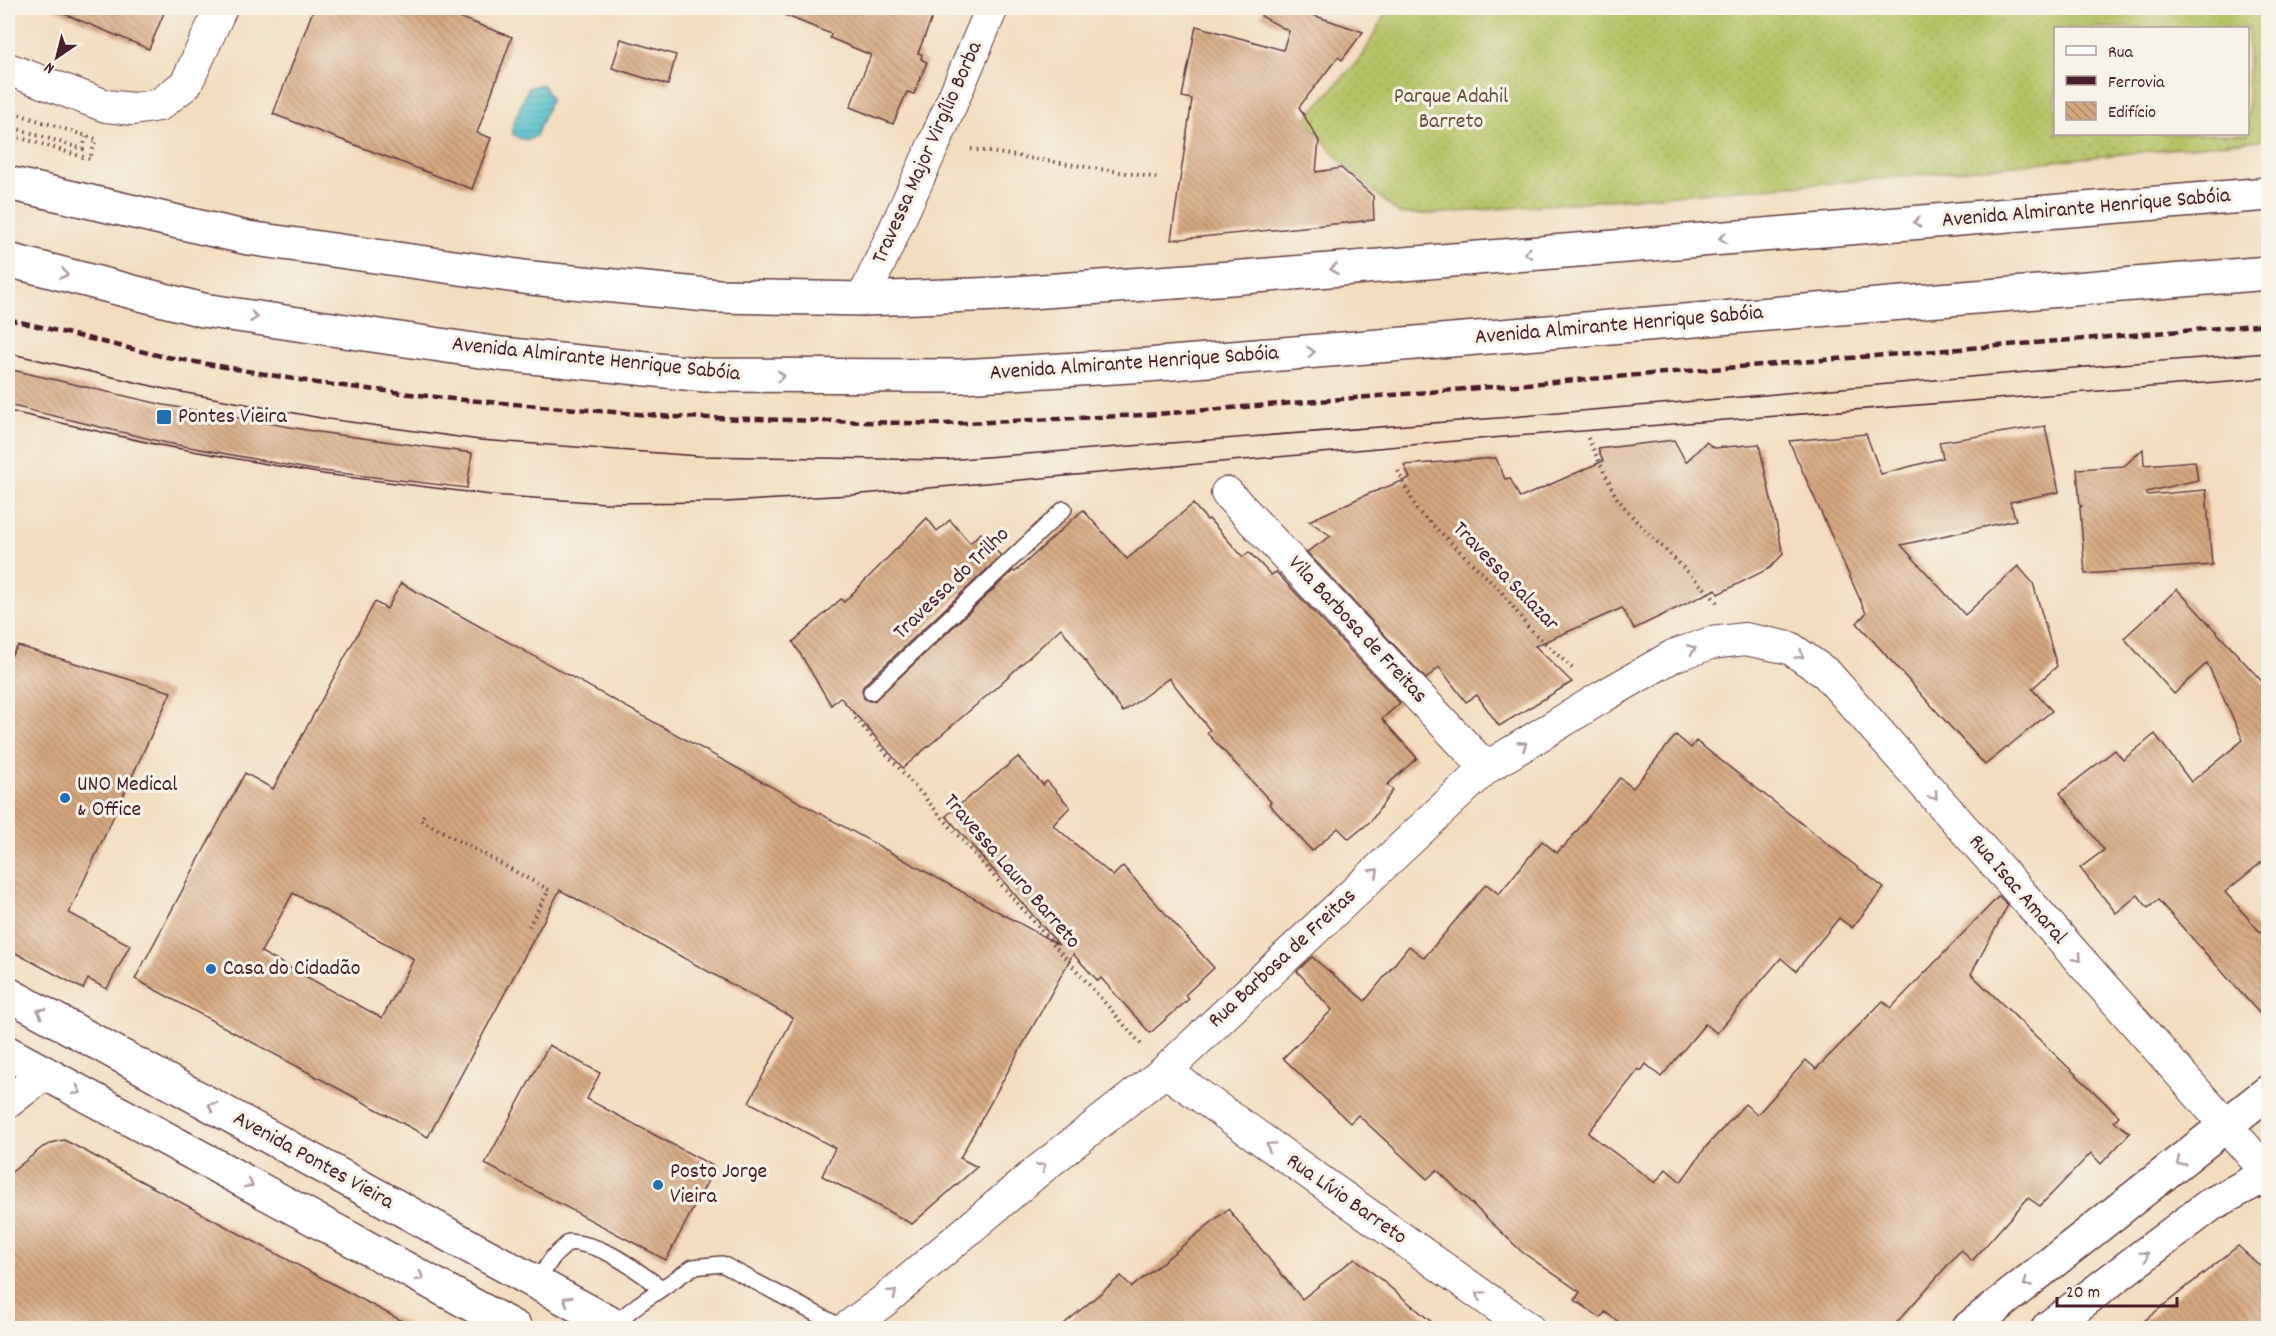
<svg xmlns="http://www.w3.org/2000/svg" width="2276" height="1336" font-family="Dekko,sans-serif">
  <defs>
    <pattern id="grass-dots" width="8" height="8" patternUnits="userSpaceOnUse" patternTransform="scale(1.5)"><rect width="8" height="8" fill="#b5c365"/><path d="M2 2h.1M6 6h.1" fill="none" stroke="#9da758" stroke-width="1.8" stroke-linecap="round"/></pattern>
    <pattern id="water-rules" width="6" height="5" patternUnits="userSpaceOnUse" patternTransform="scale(1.5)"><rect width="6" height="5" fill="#50bdca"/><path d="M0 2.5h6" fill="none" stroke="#4499a4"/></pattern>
    <pattern id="building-back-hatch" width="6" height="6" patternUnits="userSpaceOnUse" patternTransform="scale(1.5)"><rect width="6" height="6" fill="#d5a77e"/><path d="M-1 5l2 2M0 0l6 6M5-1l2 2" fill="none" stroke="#af8767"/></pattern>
  </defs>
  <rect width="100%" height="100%" fill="#f7f3e8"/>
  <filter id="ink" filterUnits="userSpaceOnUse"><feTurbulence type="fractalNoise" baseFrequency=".0167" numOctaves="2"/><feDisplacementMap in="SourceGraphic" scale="12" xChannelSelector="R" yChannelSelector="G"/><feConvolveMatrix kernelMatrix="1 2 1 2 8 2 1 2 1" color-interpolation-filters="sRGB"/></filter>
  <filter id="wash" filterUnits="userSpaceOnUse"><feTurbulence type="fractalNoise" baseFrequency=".008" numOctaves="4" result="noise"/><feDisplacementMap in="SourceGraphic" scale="24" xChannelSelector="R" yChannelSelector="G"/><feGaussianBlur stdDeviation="1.35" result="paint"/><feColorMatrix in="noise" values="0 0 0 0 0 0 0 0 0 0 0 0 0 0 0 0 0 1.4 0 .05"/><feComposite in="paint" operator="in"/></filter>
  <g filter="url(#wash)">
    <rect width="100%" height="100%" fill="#f3ddbf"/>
    <!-- grass -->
    <path fill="url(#grass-dots)" stroke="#807148" stroke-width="1.5" fill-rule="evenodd" d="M1388,8H2268V139L1878,179L1432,214H1399L1339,160L1305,119L1363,55ZM2056,28H2248V134H2056Z"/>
    <!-- water -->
    <path fill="url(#water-rules)" stroke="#4d6e7a" stroke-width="1.5" d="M542,84L551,99L536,136L528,140L519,138L513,134L512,127L528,88Z"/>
    <g id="blocks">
      <!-- building -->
      <g fill="url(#building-back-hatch)" fill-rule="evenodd">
        <path d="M50,8H166L149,49Z"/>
        <path d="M314,8H434L512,37L477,133L491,138L472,189L273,114Z"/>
        <path d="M771,8H936L918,53L922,54L921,59L927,62L914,94L907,92L893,124L850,107L871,55L830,38L831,34L770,9Z"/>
        <path d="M1264,8H1292L1363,32L1342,60L1338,57L1299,107L1319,141L1316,172L1341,168L1373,196L1374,220L1171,240L1192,99L1182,97L1196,26L1283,50L1289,31L1261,16Z"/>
        <path d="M621,39L676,55L668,85L612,68Z"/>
        <path d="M8,369L164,405L318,432L472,453L467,488L314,470L167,443L8,405Z"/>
        <path d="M2045,426L2059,492L2010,502L2016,520L1901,545L1965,615L2018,566L2033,583L2057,666L2032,689L2052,711L1985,765L1857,623L1866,613L1789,441L1866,434L1881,474L1943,458L1939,442Z"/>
        <path d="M1674,440L1686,462L1706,442L1714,448L1759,444L1783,554L1770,568L1718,594L1716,589L1634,629L1622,608L1535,646L1572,682L1499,726L1477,695L1466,702L1439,667L1426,679L1307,552L1331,536L1309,521L1368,494L1410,478L1404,465L1496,458L1505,479L1510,478L1520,498L1603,461L1598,449Z"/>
        <path d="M2143,449L2144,465L2195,461L2198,480L2146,492V495L2206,490L2212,565L2085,574L2080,508L2082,506H2080L2077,469L2124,466Z"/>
        <path d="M1193,504L1207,520L1209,519L1243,557L1249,552L1271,575L1276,572L1400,703L1382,719L1417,758L1387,785L1393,790L1371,821L1349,839L1338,828L1312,851L1269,804L1271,802L1207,733L1210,730L1169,678L1123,712L1061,628L990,693L903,768L840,697L831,705L793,642L841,599L844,602L927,518L937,531L950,520L970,543L981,533L1001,556L864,685L862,690L864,698L869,701H874L1013,571L1015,572L1083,510L1127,559Z"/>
        <path d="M401,583L1059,945L946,816L1018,757L1043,785L1047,781L1070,807L1053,825L1113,876L1123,866L1214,968L1185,995L1189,999L1150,1033L1101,978L1098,981L1073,954L960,1158L977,1167L912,1224L822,1176L835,1148L749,1102L793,1018L560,890L428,1137L135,979L245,773L273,789L375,602L387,609ZM293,893L414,959L382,1018L261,952Z"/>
        <path d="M2177,589L2268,688V857L2225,892L2268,941V1023L2158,900L2148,908L2138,895L2116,913L2080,868L2104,850L2060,793L2115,750L2123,760L2155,734L2191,782L2243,740L2207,663L2174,694L2124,638Z"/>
        <path d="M18,646L171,692L69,913L130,945L107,989L88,979L83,989L8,949V660Z"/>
        <path d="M1676,735L1691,748L1696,741L1884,888L1852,928L1839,918L1796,971L1781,958L1717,1033L1705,1024L1661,1077L1646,1064L1641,1071L1639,1069L1588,1133L1655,1183L1666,1169L1681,1182L1705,1148L1745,1104L1757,1115L1806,1060L1816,1069L1883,1001L1891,1008L1999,896L2008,905L1971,974L2119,1116L2114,1121L2130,1133L2101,1164L2091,1153L2040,1206L2028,1198L1972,1261L1961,1250L1891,1329H1629L1605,1312L1601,1318L1575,1300L1580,1292L1522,1252L1437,1170L1427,1179L1358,1115L1350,1123L1283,1058L1332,1010L1297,971L1312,957L1365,1001L1409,946L1424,958L1486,884L1499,894L1542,841L1557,853L1562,847L1563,848L1620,778L1633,788Z"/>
        <path d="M549,1045L600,1073L587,1099L715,1167L666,1260L485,1164Z"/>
        <path d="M64,1140L70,1143L417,1329H8V1175L43,1147L55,1142Z"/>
        <path d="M1228,1209L1302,1299L1355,1258L1440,1329H1058L1121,1276L1132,1287Z"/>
        <path d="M2238,1246L2268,1273V1328L2134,1329Z"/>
      </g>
    </g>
  </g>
  <g filter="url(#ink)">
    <use href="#blocks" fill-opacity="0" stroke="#633c41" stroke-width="1.5"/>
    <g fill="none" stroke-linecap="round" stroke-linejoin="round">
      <defs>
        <g id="service">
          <path d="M871,692L1064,509"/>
          <path d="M536,1283L553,1257L569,1242C607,1245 632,1268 662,1288"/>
          <path d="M612,1325L639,1304L693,1267L722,1264L843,1328"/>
        </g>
        <g id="minor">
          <path d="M8,69L106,106L133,109L159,105L186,84L221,8"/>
          <path d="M863,299L934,144L992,8"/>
          <path d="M1227,493L1486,768"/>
          <path d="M1165,1071L1528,1328"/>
          <path d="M8,1102L45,1073"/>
          <path d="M847,1328L885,1300L1039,1170L1165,1071L1486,768L1602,697L1673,656L1711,643L1745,639L1790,648L1827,674L2268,1173"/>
        </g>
        <g id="primary">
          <path d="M8,994L619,1328"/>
          <path d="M8,1053L515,1328"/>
          <path d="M1969,1328L2268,1092"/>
          <path d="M2048,1328L2210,1205L2268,1174"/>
        </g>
        <g id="trunk">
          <path d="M8,183L248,238L531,278L718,296L863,299L1000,294L1231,278L2268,194"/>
          <path d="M8,260L203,310L501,354L705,375L960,376L1147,365L2268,273"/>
        </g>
      </defs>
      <!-- service casing -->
      <use href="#service" stroke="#633c41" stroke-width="18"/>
      <!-- minor casing -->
      <use href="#minor" stroke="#633c41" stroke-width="34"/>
      <!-- primary casing -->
      <use href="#primary" stroke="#633c41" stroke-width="36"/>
      <!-- trunk casing -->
      <use href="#trunk" stroke="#633c41" stroke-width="36"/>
      <!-- path -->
      <g stroke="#633c41" stroke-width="4" stroke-dasharray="1.5 4.5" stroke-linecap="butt">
        <path d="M8,126L83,149L86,137"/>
        <path d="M971,149L1158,178"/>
        <path d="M1588,438L1616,497L1636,521L1709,593L1719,605"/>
        <path d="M1398,471L1417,510L1500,590L1528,627L1575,671"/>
        <path d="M855,718L1141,1044"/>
        <path d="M424,815L421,820L549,890L529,926"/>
      </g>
      <!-- service -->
      <use href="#service" stroke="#fff" stroke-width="15"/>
      <!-- minor -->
      <use href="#minor" stroke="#fff" stroke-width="32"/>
      <!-- primary -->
      <use href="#primary" stroke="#fff" stroke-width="33"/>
      <!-- trunk -->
      <use href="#trunk" stroke="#fff" stroke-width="33"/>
      <!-- tram -->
      <g stroke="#4a1f2b" stroke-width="1.5">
        <path d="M8,353L165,389L321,418L480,440L699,456L946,460L1511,417L2108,365L2268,353"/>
        <path d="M8,411L159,445L323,474L491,495L606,503L725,502L851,495L1478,439L2268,378"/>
      </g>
      <!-- rail -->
      <path stroke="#4a1f2b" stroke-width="4.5" stroke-dasharray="9 4.5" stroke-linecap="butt" d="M8,319L161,356L317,383L453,399L674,417L943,424L1145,415L2268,324"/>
      <!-- path-bridge -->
      <path stroke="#633c41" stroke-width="4" stroke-dasharray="1.5 4.5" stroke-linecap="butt" d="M8,111L96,139L90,159L8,134"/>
    </g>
    <!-- one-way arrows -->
    <defs><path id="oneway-chevron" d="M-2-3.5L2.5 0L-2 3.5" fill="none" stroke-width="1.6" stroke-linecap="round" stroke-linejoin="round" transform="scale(1.5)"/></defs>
    <g stroke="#ae9aa0">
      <use href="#oneway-chevron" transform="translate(1917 222) rotate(175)"/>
      <use href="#oneway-chevron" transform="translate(1723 238) rotate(175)"/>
      <use href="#oneway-chevron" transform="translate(1528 253) rotate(175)"/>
      <use href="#oneway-chevron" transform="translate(1334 269) rotate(175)"/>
      <use href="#oneway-chevron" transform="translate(64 274) rotate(14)"/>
      <use href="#oneway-chevron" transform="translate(254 317) rotate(8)"/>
      <use href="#oneway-chevron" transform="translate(1311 352) rotate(-5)"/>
      <use href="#oneway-chevron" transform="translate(781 376) rotate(1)"/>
      <use href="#oneway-chevron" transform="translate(1692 649) rotate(-19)"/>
      <use href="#oneway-chevron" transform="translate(1800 655) rotate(35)"/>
      <use href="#oneway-chevron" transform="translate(1523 745) rotate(-33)"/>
      <use href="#oneway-chevron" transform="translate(1934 796) rotate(49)"/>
      <use href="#oneway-chevron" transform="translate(1375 872) rotate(-43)"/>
      <use href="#oneway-chevron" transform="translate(2078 958) rotate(49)"/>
      <use href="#oneway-chevron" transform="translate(41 1012) rotate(-152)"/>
      <use href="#oneway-chevron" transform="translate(77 1091) rotate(29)"/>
      <use href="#oneway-chevron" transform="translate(212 1106) rotate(-151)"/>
      <use href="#oneway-chevron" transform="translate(1270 1146) rotate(-145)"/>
      <use href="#oneway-chevron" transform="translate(2180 1162) rotate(141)"/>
      <use href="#oneway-chevron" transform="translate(1042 1167) rotate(-39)"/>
      <use href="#oneway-chevron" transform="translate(249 1184) rotate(29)"/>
      <use href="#oneway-chevron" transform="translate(2145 1255) rotate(-37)"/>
      <use href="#oneway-chevron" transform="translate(420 1277) rotate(29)"/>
      <use href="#oneway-chevron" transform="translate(2027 1283) rotate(142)"/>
      <use href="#oneway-chevron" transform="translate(893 1293) rotate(-40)"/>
      <use href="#oneway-chevron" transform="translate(1480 1295) rotate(-145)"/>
      <use href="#oneway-chevron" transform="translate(567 1300) rotate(-151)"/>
    </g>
  </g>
  <!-- markers -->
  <g fill="#1f6fb2" stroke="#f7f3e8" stroke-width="2">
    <rect x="156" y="409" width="16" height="16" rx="3"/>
    <circle cx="65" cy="798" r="6"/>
    <circle cx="211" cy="969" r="6"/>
    <circle cx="658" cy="1185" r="6"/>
  </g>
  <g text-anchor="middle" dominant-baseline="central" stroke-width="6" stroke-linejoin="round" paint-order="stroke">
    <!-- park labels -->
    <g font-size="22" fill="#6a503c" stroke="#f7f3e8">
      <text x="1451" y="97">Parque Adahil<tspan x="1451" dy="25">Barreto</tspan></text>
    </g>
    <!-- street labels -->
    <g font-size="22" fill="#4a1f2b" stroke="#f7f3e8">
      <text transform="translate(928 153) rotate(-66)">Travessa Major Virgílio Borba</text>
      <text transform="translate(2086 209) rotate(-5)">Avenida Almirante Henrique Sabóia</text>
      <text transform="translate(1619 326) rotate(-5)">Avenida Almirante Henrique Sabóia</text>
      <text transform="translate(596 360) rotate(6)">Avenida Almirante Henrique Sabóia</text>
      <text transform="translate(1134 364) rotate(-4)">Avenida Almirante Henrique Sabóia</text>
      <text transform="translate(1505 577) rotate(46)">Travessa Salazar</text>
      <text transform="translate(952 584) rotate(-44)">Travessa do Trilho</text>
      <text transform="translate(1357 630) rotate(47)">Vila Barbosa de Freitas</text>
      <text transform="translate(1011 872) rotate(49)">Travessa Lauro Barreto</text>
      <text transform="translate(2017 890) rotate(49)">Rua Isac Amaral</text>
      <text transform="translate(1283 959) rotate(-43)">Rua Barbosa de Freitas</text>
      <text transform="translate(313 1161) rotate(29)">Avenida Pontes Vieira</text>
      <text transform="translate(1346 1200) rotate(35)">Rua Lívio Barreto</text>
    </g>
    <!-- poi labels -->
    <g font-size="22" fill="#4a1f2b" stroke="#f7f3e8" text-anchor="start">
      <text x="178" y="417">Pontes Vieira</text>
      <text x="77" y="785">UNO Medical<tspan x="77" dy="25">&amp; Office</tspan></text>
      <text x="223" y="969">Casa do Cidadão</text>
      <text x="670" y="1172">Posto Jorge<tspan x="670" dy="25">Vieira</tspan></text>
    </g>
  </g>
  <!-- margin -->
  <rect width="2276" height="1336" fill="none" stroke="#f7f3e8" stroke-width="30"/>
  <!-- legend -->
  <rect x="2054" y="27" width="195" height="108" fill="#f7f3e8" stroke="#b29e9c" stroke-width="1.5"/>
  <rect x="2066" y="46" width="30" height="9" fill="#ffffff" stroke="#b29e9c" stroke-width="1.5"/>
  <text x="2108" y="57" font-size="18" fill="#4a1f2b">Rua</text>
  <rect x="2066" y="76" width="30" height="9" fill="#4a1f2b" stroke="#b29e9c" stroke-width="1.5"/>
  <text x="2108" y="87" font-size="18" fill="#4a1f2b">Ferrovia</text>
  <rect x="2066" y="102" width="30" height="18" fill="url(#building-back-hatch)" stroke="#b29e9c" stroke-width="1.5"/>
  <text x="2108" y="117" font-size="18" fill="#4a1f2b">Edifício</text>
  <!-- north arrow -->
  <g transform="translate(57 57) rotate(215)" stroke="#f7f3e8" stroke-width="4.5" paint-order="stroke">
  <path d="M0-4.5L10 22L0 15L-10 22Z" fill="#4a1f2b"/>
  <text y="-9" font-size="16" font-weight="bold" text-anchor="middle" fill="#4a1f2b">N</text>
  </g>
  <!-- scale -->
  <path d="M2057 1297v9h120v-9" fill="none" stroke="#4a1f2b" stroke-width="3"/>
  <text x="2066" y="1297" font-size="18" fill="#4a1f2b" stroke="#f7f3e8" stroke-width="4.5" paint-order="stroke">20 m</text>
</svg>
